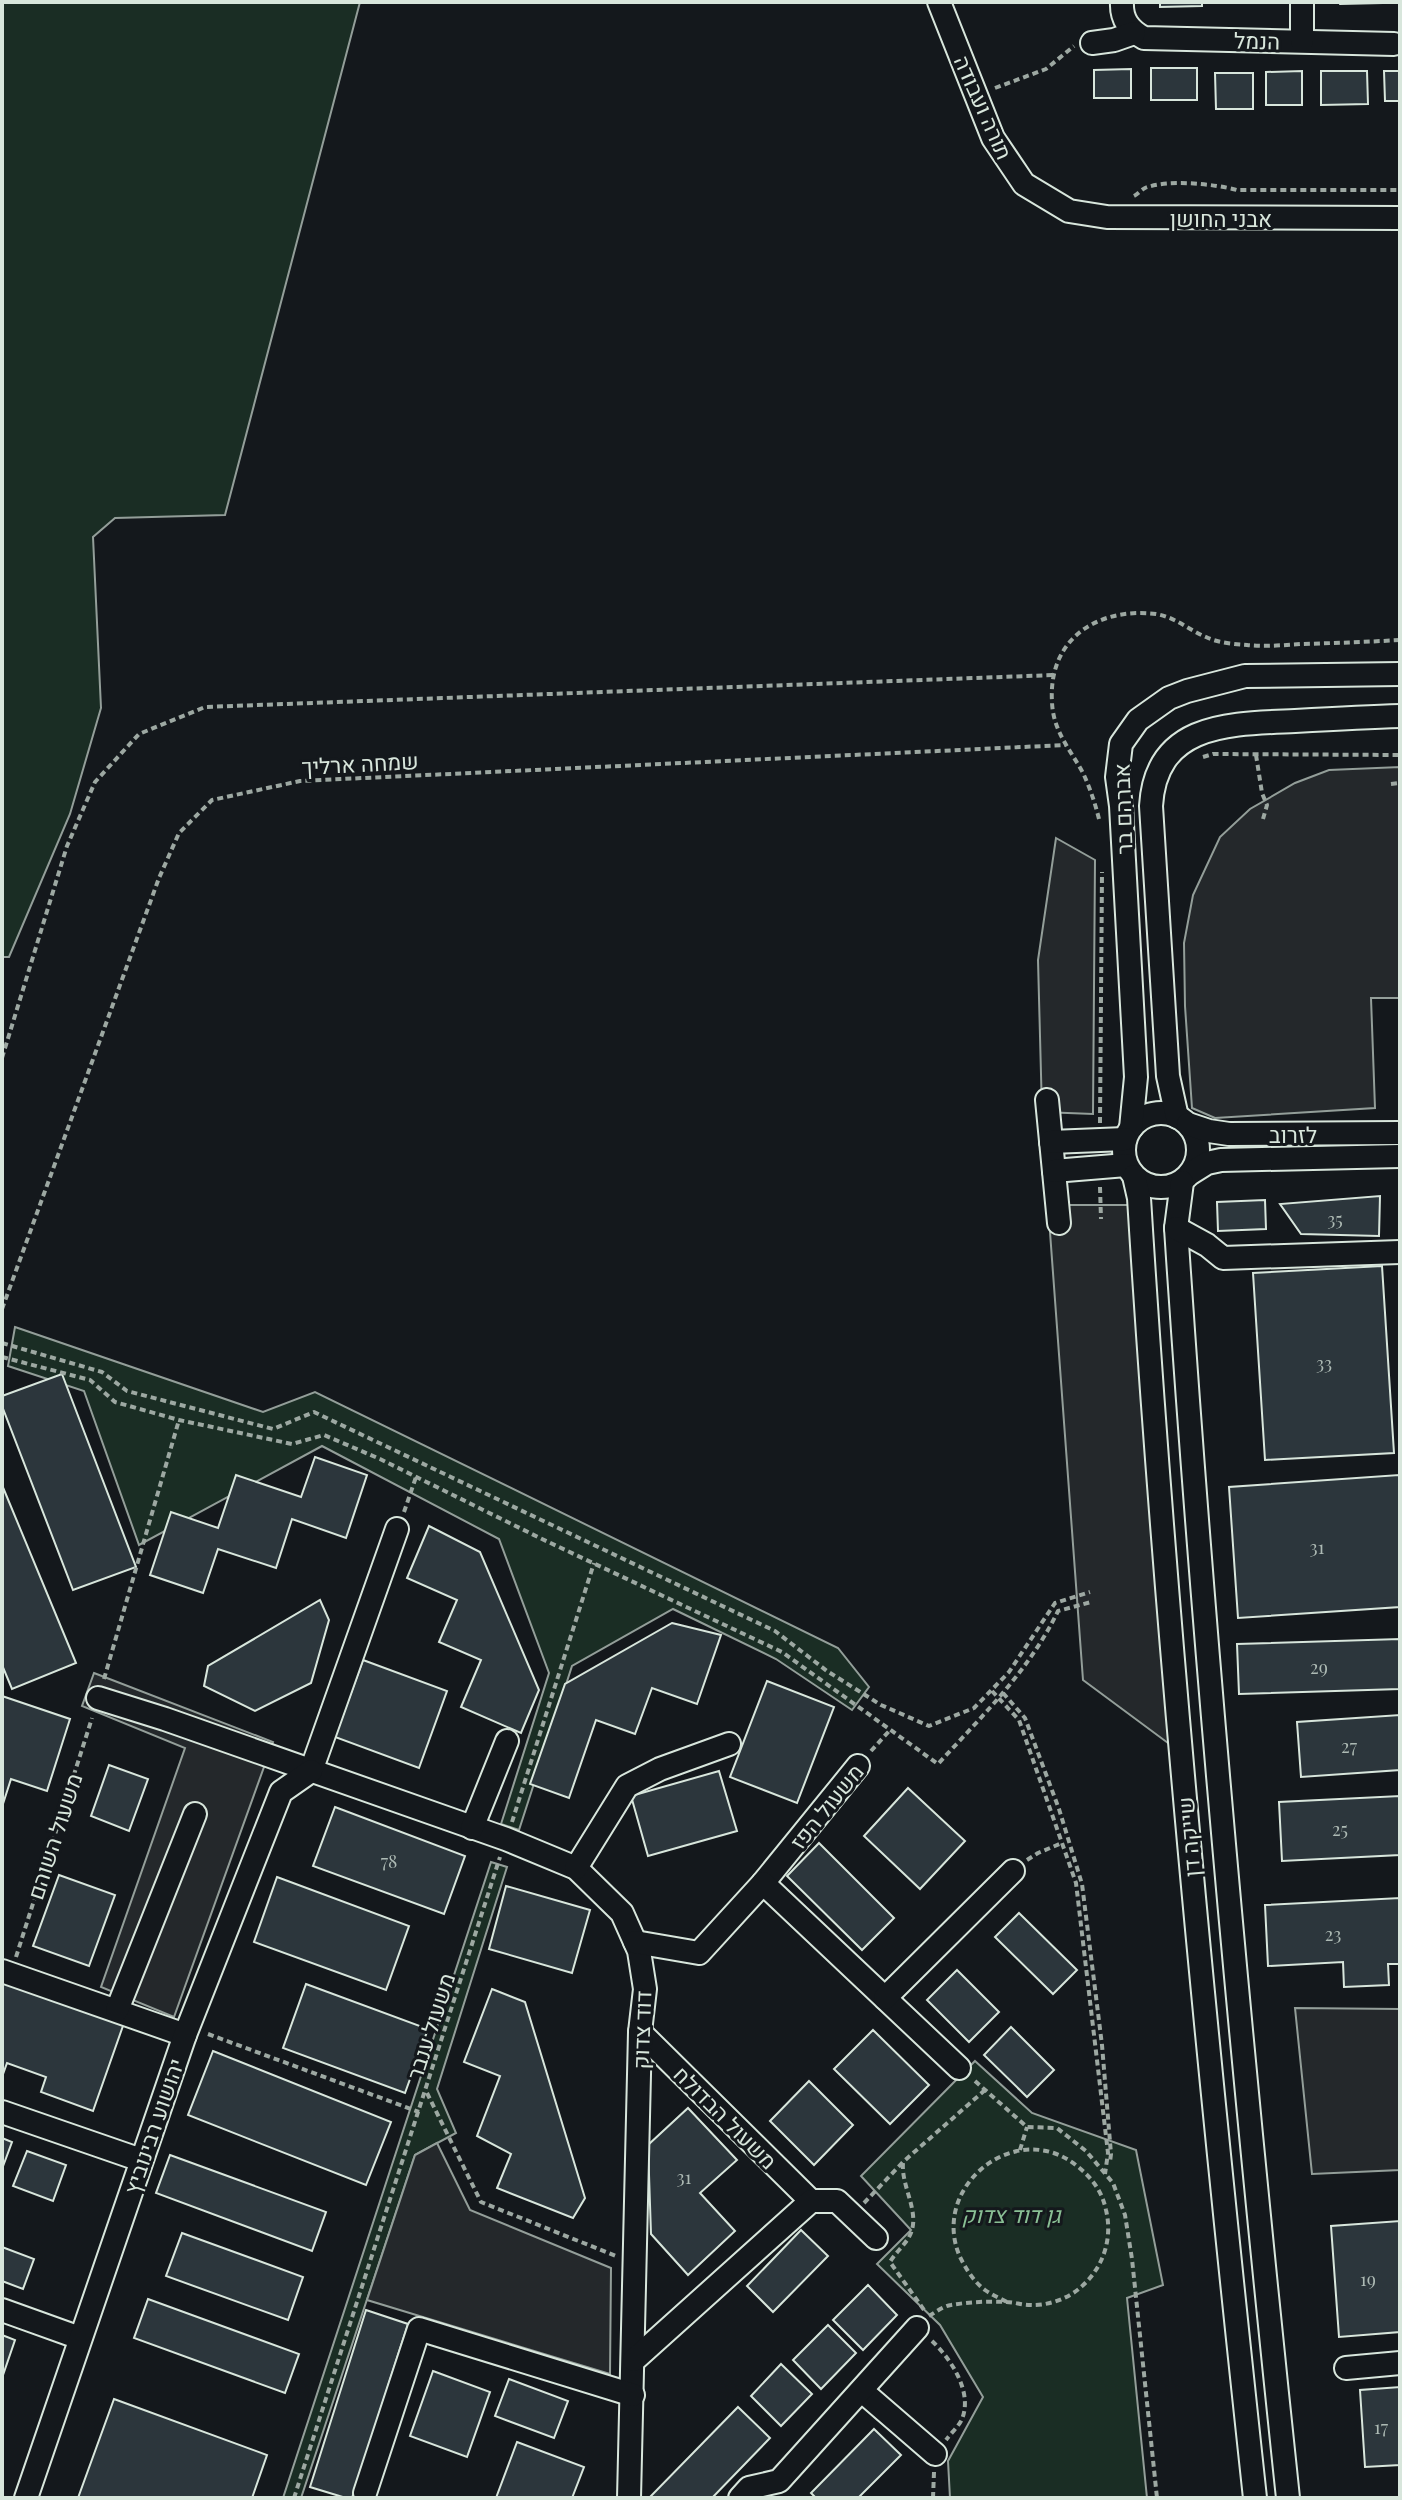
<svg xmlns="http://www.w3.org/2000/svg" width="1402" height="2500" font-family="'Playfair Display',Heebo,serif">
  <rect width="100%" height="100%" fill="#14181c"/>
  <!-- green -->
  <g fill="#1a2d24" stroke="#939e99" stroke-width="2">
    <path d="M2,2H360L225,515L115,518L93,537L101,708L70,814L9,957H2Z"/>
    <path d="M15,1327L263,1412L315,1392L838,1648L869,1687L852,1710L776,1659L673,1609L572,1666L519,1830L501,1824L549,1673L499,1539L322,1446L139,1545L84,1391L8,1366Z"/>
    <path d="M491,1862L507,1867L437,2089L456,2133L415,2155L301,2498H283Z"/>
    <path d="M975,2061L1032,2113L1136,2150L1163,2285L1127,2298L1147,2498H950L948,2461L983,2397L940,2325L877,2264L911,2230L861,2176Z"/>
  </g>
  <!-- parking -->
  <g fill="#24282b" stroke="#939e99" stroke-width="2">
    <path d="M1400,767V998H1371L1375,1108L1215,1118L1192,1108L1185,1006L1184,943L1193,895L1220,837L1250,809L1295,783L1329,770Z"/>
    <path d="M1056,838L1095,860L1093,1114L1042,1112L1038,960Z"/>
    <path d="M1048,1205H1131L1172,1746L1083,1680Z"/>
    <path d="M94,1673L273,1742L174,2017L101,1987L185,1748L82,1706Z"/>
    <path d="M1295,2008L1400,2009V2170L1312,2174Z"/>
    <path d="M437,2143L470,2210L611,2268L610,2374L367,2300L415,2155Z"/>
  </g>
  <!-- building -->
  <g fill="#2c363c" stroke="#d8e6dc" stroke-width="2">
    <path d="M1160,2H1202V6L1160,7Z"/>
    <path d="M1339,2H1382V3L1340,4Z"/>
    <rect x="1151" y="68" width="46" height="32"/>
    <path d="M1131,69V98H1094V70Z"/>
    <path d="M1302,71V105H1266V72Z"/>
    <path d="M1321,71H1367L1368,104L1321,105Z"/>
    <path d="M1384,71H1400V101H1385Z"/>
    <path d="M1215,73H1253V109H1216Z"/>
    <path d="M1380,1196L1379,1236L1301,1234L1280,1204Z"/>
    <path d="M1265,1200L1266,1229L1218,1231L1217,1202Z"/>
    <path d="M1382,1266L1394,1453L1265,1460L1253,1273Z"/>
    <path d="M62,1374L136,1567L73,1590L2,1406V1396Z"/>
    <path d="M315,1457L367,1475L346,1538L292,1519L276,1568L218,1549L203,1593L150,1575L171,1512L218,1528L236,1475L301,1497Z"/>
    <path d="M1399,1475L1400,1607L1238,1618L1229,1487Z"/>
    <path d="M2,1485L76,1663L12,1689L2,1665Z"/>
    <path d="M429,1526L480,1552L539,1690L521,1733L461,1707L481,1660L439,1642L457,1600L407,1578Z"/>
    <path d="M320,1600L329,1620L311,1683L255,1711L204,1686L208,1666Z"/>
    <path d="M672,1623L721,1635L697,1704L652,1688L635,1734L596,1720L569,1798L530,1784L565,1684Z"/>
    <path d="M1400,1639V1689L1239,1694L1237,1644Z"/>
    <path d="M363,1660L447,1691L419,1768L335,1737Z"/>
    <path d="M767,1681L834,1707L797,1803L730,1777Z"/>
    <path d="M2,1696L70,1719L47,1791L11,1779L2,1807Z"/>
    <path d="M1400,1715V1770L1301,1777L1297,1722Z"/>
    <path d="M109,1765L148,1779L129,1831L91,1816Z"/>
    <path d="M719,1771L737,1831L648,1856L631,1796Z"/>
    <path d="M908,1788L965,1841L920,1889L864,1836Z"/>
    <path d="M1400,1796V1855L1282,1861L1279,1802Z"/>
    <path d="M335,1807L465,1856L444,1914L313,1866Z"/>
    <path d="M819,1843L894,1918L862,1950L787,1876Z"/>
    <path d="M59,1875L115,1895L89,1966L33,1946Z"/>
    <path d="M277,1877L409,1926L386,1990L254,1942Z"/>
    <path d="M506,1886L590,1910L572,1973L489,1949Z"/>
    <path d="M1400,1898V1964H1388L1389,1985L1344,1987L1343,1962L1268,1966L1265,1905Z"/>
    <path d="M1019,1913L1077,1970L1053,1994L995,1937Z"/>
    <path d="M957,1970L999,2012L969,2042L927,2000Z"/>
    <path d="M2,1978L124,2023L93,2111L41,2092L46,2077L7,2063L2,2077Z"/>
    <path d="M306,1984L428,2029L405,2093L283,2048Z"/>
    <path d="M492,1989L525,2002L585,2198L573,2218L497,2188L511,2154L477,2136L500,2076L464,2062Z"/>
    <path d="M1011,2027L1054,2070L1027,2097L984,2055Z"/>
    <path d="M873,2030L929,2085L890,2124L834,2069Z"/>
    <path d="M213,2051L391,2122L366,2185L188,2115Z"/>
    <path d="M809,2081L853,2125L814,2165L770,2121Z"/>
    <path d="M688,2108L737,2160L700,2193L735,2231L688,2275L651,2234L648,2145Z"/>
    <path d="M2,2138L12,2142L2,2169Z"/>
    <path d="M27,2151L66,2165L53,2201L13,2186Z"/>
    <path d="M170,2155L326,2212L312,2251L156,2193Z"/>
    <path d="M1400,2221V2332L1339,2337L1331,2226Z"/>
    <path d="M801,2230L828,2256L773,2312L747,2286Z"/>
    <path d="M182,2233L303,2277L288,2320L166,2276Z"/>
    <path d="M2,2247L34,2259L23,2289L2,2281Z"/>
    <path d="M868,2285L897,2315L863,2350L833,2320Z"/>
    <path d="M148,2299L299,2354L285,2393L134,2338Z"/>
    <path d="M366,2310L408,2324L352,2498H346L310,2487Z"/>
    <path d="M828,2325L856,2353L821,2389L793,2360Z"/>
    <path d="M2,2335L15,2340L2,2378Z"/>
    <path d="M781,2364L812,2394L781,2426L751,2396Z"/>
    <path d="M433,2371L490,2392L467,2457L410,2436Z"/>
    <path d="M509,2379L568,2401L554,2438L495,2416Z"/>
    <path d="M1400,2387V2465L1365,2467L1360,2390Z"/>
    <path d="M114,2399L267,2455L252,2498H78Z"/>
    <path d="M738,2407L770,2438L712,2498H649Z"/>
    <path d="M874,2429L901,2455L858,2498H816L811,2493Z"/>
    <path d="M517,2442L584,2467L572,2498H496Z"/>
  </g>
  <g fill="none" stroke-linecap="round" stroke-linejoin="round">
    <defs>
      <g id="minor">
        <path d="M939,2L993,138L1024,184L1069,211L1107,217L1400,218"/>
        <path d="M1122,2C1121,19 1129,30 1144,38L1394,44"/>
        <path d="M1302,2V41"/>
        <path d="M1092,43L1114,40L1134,33"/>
        <path d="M1047,1100L1059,1223"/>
        <circle cx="1161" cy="1150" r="37"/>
        <path d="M1177,1117L1168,1076L1151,806C1156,722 1231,724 1295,721C1330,719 1365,717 1400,716"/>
        <path d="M1188,1124L1209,1131L1229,1134L1400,1133"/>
        <path d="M1131,1128L1136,1077L1121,806L1117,777L1121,744L1138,720L1169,698L1187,691L1245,676L1400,674"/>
        <path d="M1051,1142L1125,1139"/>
        <path d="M1054,1171L1126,1165"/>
        <path d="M1191,1173L1207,1163L1221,1160L1400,1156"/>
        <path d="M1134,1176L1139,1198C1166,1632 1208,2065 1255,2498"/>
        <path d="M1182,1182L1176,1228C1204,1652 1243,2075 1288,2498"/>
        <path d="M1176,1228L1207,1245L1223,1258L1400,1252"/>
        <path d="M98,1698L165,1719L506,1839L576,1868L622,1913L639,1951L645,1989L640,2032L629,2498"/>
        <path d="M311,1771L397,1529"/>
        <path d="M472,1828L507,1741"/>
        <path d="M576,1868L627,1786L660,1769L729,1744"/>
        <path d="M763,1883L858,1766"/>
        <path d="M635,1942L699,1953L763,1883L959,2068"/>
        <path d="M2,1971L185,2035"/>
        <path d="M885,1998L1013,1871"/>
        <path d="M117,2010L195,1814"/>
        <path d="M640,2032L811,2201"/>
        <path d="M2,2112L141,2160"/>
        <path d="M2,2310L80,2338"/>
        <path d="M634,2360L811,2201H837L876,2238"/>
        <path d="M1346,2368L1400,2363"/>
        <path d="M862,2391L935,2454"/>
        <path d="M365,2493L419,2329L633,2395"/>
        <path d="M26,2498L185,2035L281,1792L311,1771"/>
        <path d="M740,2498L749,2488L779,2481L917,2328"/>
      </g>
    </defs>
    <!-- minor casing -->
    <use href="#minor" stroke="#d8e6dc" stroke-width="26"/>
    <!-- path -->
    <g stroke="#9da8a2" stroke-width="4" stroke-dasharray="6 4" stroke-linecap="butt">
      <path d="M995,88L1046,69L1074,46"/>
      <path d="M1134,196C1138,194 1141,190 1145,188C1167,179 1215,184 1237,190H1400"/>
      <path d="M1256,755L1262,793L1267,805L1263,819"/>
      <path d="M1203,757L1213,754L1400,755"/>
      <path d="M1391,784L1400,783"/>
      <path d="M1099,819C1095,803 1090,788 1083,773C1070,749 1053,731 1052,702C1048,639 1097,607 1156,614C1175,617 1189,630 1206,637C1218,643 1234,644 1247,645C1265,647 1284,645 1302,644C1335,643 1367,642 1400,640"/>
      <path d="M2,1058L67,846L95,782L139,734L205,707L1053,675"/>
      <path d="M1100,1123L1102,872"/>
      <path d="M1100,1187L1101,1219"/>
      <path d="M2,1309L159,878L179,833L212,800L300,781L1065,745"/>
      <path d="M2,1343L102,1372L127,1391L273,1429L314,1412L775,1631L827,1671L881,1705L929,1726L974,1708L1009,1672L1055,1603L1090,1592"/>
      <path d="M2,1357L90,1380L115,1402L179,1420L292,1444L324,1435L380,1459L542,1539L782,1652L938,1764C982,1716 1029,1671 1058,1611L1091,1602"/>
      <path d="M404,1512L416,1477"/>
      <path d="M104,1679L179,1420"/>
      <path d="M992,1691L1019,1720L1076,1883L1108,2153L1105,2174"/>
      <path d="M1003,1693L1025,1718L1059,1809L1082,1884L1102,2045L1111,2154L1110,2162"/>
      <path d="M871,1751L891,1729"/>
      <path d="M512,1822L594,1563"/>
      <path d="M1027,1860L1038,1853L1062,1843"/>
      <path d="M16,1957L92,1718"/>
      <path d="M208,2034L419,2112"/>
      <path d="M975,2081L1027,2127L1057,2128L1086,2151L1113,2183L1125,2215L1132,2259L1157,2498"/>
      <path d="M427,2093L481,2202L616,2256"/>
      <path d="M1020,2150L1027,2127"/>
      <path d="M903,2163C901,2188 922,2214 909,2237C904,2246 895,2253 890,2262L924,2310"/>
      <path d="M864,2203L904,2161L985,2090"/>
      <path d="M929,2316C936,2312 943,2306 951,2305C968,2302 989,2301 1006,2302C1014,2302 1022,2305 1030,2305C1047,2306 1068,2299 1081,2287C1103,2268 1113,2239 1106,2210C1102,2191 1092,2178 1077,2166C1017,2117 929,2186 960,2257C966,2269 974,2282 985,2290C992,2295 1000,2298 1007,2302"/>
      <path d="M932,2341C951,2359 973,2392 962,2419C959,2426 951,2433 946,2440"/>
      <path d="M294,2498L500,1857"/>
      <path d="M933,2498L934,2472"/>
    </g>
    <!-- minor -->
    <use href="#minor" stroke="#14181c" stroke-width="22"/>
  </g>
  <g text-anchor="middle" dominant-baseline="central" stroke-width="6" stroke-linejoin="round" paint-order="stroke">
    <!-- number labels -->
    <g font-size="18" fill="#adbab4">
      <text x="1335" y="1219">35</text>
      <text x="1324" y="1363">33</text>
      <text x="1317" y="1547">31</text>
      <text x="1319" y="1667">29</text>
      <text x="1349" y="1746">27</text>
      <text x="1340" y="1829">25</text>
      <text x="389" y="1861">78</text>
      <text x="1333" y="1934">23</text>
      <text x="684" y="2177">31</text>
      <text x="1368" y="2279">19</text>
      <text x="1381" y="2427">17</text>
    </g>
    <!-- street labels -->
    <g font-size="22" fill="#d8e6dc" stroke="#14181c">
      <text transform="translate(1257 40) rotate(1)">הנמל</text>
      <text transform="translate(984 107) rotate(66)">תורה ועבודה</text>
      <text x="1221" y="218">אבני החושן</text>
      <text transform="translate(360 763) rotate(-3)">שמחה ארליך</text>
      <text transform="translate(1122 809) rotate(-92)">אברהם בר</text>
      <text x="1293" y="1134">לזרוב</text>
      <text transform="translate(826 1806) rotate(-51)">משעול הפז</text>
      <text transform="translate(54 1836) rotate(-72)">משעול השוהם</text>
      <text transform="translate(1188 1837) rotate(-95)">שייקה דן</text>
      <text transform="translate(430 2026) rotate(-72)">משעול ענבר</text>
      <text transform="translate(641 2030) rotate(-88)">דוד צדוק</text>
      <text transform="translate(726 2117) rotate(45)">משעול הבדולח</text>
      <text transform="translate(153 2126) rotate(-71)">יהושוע רבינוביץ</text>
    </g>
    <!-- park labels -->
    <g font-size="22" font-style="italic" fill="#8ac095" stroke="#14181c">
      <text x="1011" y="2214">גן דוד צדוק</text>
    </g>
  </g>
  <!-- border -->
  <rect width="1402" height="2500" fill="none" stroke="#d8e6dc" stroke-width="8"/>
</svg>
